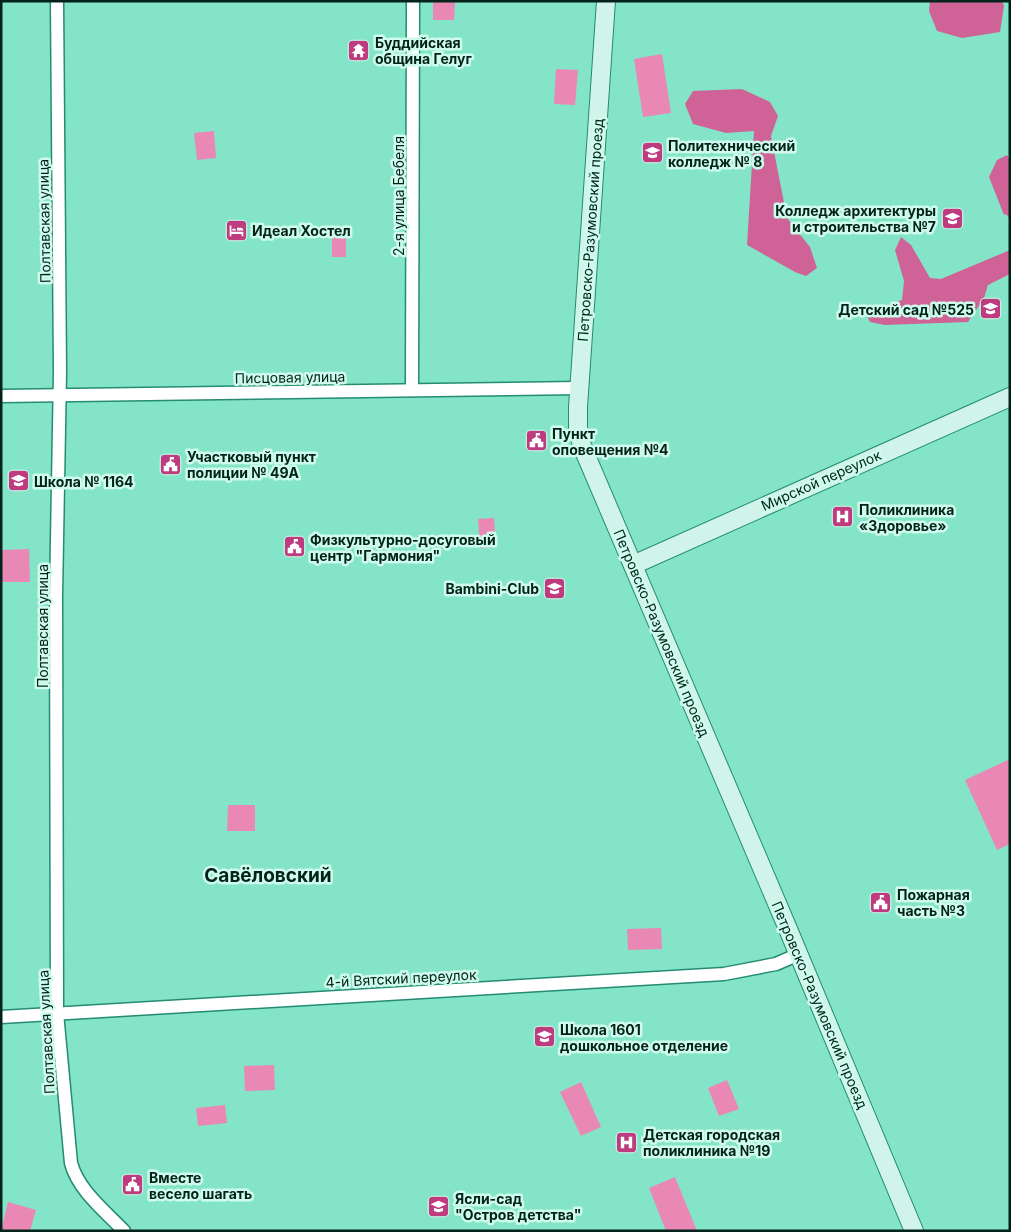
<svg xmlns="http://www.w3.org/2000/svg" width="1011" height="1232" font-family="Inter,sans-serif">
  <rect width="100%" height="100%" fill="#84e4c7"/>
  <!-- green -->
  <g fill="#ea88b5">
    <path d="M433,1H455L454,20H433Z"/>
    <path d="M662,54L671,113L643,117L634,59Z"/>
    <path d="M556,69L578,70L575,105L554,104Z"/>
    <path d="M214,131L216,158L197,160L194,133Z"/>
    <rect x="332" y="234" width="14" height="23"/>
    <path d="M494,518L496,547L480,548L478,519Z"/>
    <path d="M29,549L30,582H1V550Z"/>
    <path d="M1010,759V844L997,850L965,780Z"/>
    <path d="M228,805H255V831H227Z"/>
    <path d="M661,928L662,949L628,950L627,929Z"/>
    <path d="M274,1065L275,1090L245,1091L244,1066Z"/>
    <path d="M727,1080L739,1109L719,1116L708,1088Z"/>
    <path d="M581,1082L601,1127L581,1136L560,1092Z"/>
    <path d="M225,1105L227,1123L198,1126L196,1108Z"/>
    <path d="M675,1177L697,1231H666L649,1188Z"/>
    <path d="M8,1202L36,1210L30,1231H1Z"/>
  </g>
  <!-- forest -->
  <g fill="#cf6397">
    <path d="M930,1H1002L1004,6L1000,32L962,38L937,31L929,11Z"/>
    <path d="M742,89L770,102L778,116L771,136L787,218L810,247L817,268L806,276L795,272L747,245L754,131L726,133L693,124L685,104L693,91Z"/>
    <path d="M1007,155L1010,161V219L1006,214L1004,215L989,177L997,160Z"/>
    <path d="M901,237L911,245L930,278L941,279L1010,250V274L988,285L984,298L968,322L885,325L870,322L867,316L872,310L902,300L904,281L895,250Z"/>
  </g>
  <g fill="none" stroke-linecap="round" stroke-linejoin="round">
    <defs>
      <g id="street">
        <path d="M57,1L60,372L56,596L57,1013L71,1163C78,1190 105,1211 124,1231"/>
        <path d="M412,390L413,1"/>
        <path d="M1,396L579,388"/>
        <path d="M1,1017L724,974L776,964L799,954"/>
      </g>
      <g id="secondary">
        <path d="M606,1L578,407V428L582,446L788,929L914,1231"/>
        <path d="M633,565L1010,397"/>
      </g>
    </defs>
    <!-- street casing -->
    <use href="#street" stroke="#238c72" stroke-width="15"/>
    <!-- secondary casing -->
    <use href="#secondary" stroke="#238c72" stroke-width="20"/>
    <!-- street -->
    <use href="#street" stroke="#fff" stroke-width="12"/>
    <!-- secondary -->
    <use href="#secondary" stroke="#d0f4ea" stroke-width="18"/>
  </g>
  <!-- icons -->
  <defs>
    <symbol id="temple-square" viewBox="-11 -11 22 22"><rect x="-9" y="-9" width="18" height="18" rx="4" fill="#be3b80" stroke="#cefbeb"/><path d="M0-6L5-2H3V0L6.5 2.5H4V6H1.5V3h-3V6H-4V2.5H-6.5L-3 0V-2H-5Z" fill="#fff"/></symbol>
    <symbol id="university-square" viewBox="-11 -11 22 22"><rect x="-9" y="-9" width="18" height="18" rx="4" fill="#be3b80" stroke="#cefbeb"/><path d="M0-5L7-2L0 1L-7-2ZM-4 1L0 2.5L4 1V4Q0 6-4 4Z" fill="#fff"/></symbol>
    <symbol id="hotel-square" viewBox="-11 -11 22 22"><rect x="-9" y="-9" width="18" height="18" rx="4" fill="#be3b80" stroke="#cefbeb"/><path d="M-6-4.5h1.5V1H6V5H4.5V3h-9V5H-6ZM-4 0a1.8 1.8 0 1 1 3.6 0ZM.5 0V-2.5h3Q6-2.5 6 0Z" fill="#fff"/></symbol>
    <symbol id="school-square" viewBox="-11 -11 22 22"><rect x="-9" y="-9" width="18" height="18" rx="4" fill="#be3b80" stroke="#cefbeb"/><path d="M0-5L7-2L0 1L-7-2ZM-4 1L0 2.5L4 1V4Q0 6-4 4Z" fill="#fff"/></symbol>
    <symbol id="civic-square" viewBox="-11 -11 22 22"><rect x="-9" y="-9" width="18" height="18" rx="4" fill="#be3b80" stroke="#cefbeb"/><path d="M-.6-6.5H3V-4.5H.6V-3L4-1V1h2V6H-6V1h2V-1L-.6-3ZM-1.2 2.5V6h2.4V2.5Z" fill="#fff"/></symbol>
    <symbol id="hospital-square" viewBox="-11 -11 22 22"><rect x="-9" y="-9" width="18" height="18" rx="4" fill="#be3b80" stroke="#cefbeb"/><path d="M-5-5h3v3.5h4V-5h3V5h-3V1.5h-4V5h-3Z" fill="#fff"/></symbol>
  </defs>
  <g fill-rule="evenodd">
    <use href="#temple-square" x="346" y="38" width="25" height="25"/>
    <use href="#university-square" x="640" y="140" width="25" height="25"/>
    <use href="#university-square" x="940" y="206" width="25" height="25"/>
    <use href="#hotel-square" x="224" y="218" width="25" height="25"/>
    <use href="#school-square" x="978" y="296" width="25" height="25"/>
    <use href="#civic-square" x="524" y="428" width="25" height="25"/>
    <use href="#civic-square" x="158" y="452" width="25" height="25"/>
    <use href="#school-square" x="6" y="468" width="25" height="25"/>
    <use href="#hospital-square" x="830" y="504" width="25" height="25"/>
    <use href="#civic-square" x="282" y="534" width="25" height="25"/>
    <use href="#school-square" x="542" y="576" width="25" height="25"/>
    <use href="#civic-square" x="868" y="890" width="25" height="25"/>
    <use href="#school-square" x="532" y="1024" width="25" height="25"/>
    <use href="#hospital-square" x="614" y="1130" width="25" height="25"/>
    <use href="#civic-square" x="120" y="1172" width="25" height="25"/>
    <use href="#school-square" x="426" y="1194" width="25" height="25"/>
  </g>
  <g text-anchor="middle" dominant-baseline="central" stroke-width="5" stroke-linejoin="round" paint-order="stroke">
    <!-- poi labels -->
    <g font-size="14" font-weight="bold" fill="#03221a" stroke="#cefbeb" text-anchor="start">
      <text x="375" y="42">Буддийская<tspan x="375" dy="16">община Гелуг</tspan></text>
      <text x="668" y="145">Политехнический<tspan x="668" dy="16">колледж № 8</tspan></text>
      <text x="936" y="210" text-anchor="end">Колледж архитектуры<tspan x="936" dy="16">и строительства №7</tspan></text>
      <text x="252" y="230">Идеал Хостел</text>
      <text x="974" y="309" text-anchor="end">Детский сад №525</text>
      <text x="552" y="433">Пункт<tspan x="552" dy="16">оповещения №4</tspan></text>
      <text x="187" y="456">Участковый пункт<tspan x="187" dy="16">полиции № 49А</tspan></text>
      <text x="34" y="481">Школа № 1164</text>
      <text x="859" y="509">Поликлиника<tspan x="859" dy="16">«Здоровье»</tspan></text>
      <text x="310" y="539">Физкультурно-досуговый<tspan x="310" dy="16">центр "Гармония"</tspan></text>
      <text x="539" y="588" text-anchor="end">Bambini-Club</text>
      <text x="897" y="894">Пожарная<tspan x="897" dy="16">часть №3</tspan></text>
      <text x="560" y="1029">Школа 1601<tspan x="560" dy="16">дошкольное отделение</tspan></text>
      <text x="643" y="1134">Детская городская<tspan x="643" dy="16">поликлиника №19</tspan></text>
      <text x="149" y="1177">Вместе<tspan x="149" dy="16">весело шагать</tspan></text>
      <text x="455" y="1198">Ясли-сад<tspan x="455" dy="16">"Остров детства"</tspan></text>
    </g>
    <!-- street labels -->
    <g font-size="14" fill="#03221a" stroke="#cefbeb">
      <text transform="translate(398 196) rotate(-90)">2-я улица Бебеля</text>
      <text transform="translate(44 221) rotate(-91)">Полтавская улица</text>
      <text transform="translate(590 230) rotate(-86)">Петровско-Разумовский проезд</text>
      <text transform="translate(290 377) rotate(-1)">Писцовая улица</text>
      <text transform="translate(821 480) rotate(-24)">Мирской переулок</text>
      <text transform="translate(42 626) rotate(-90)">Полтавская улица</text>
      <text transform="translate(662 633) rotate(67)">Петровско-Разумовский проезд</text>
      <text transform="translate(401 978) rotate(-3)">4-й Вятский переулок</text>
      <text transform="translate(820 1005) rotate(67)">Петровско-Разумовский проезд</text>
      <text transform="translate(46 1032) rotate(-93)">Полтавская улица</text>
    </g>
    <!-- district labels -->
    <g font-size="19" font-weight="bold" fill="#03221a" stroke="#cefbeb">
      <text x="268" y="875">Савёловский</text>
    </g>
  </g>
  <!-- border -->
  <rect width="1011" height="1232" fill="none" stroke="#03221a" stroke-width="5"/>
</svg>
